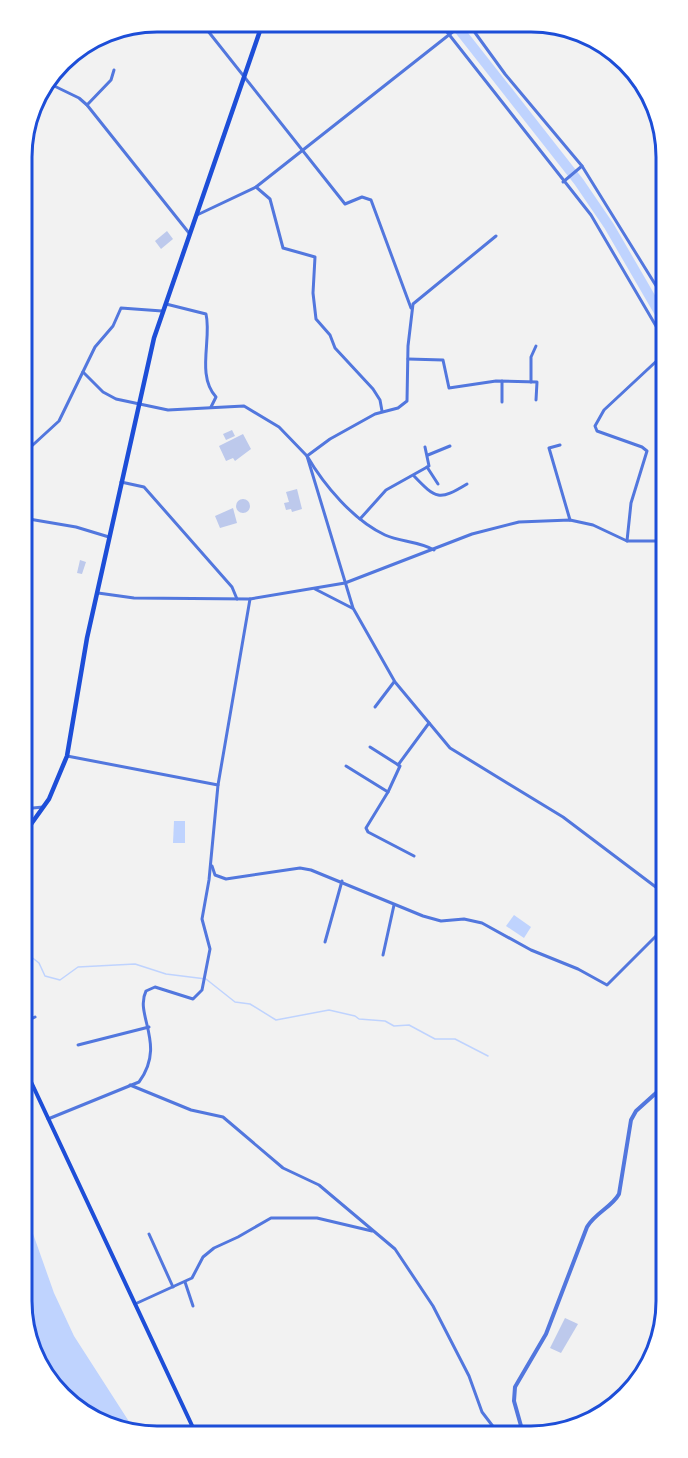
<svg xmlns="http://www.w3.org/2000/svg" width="688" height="1458" font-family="Commissioner,sans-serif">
  <rect width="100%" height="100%" fill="#f2f2f2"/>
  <!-- water -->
  <g fill="#bfd3fe">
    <path d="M174,821H185V843H173Z"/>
    <path d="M514,915L531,927L524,938L506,926Z"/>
    <path d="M25,1211L54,1293L74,1336L137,1434H130L67,1403L26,1330Z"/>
  </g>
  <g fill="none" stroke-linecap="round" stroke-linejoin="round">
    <!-- stream -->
    <g stroke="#bfd3fe" stroke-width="1.5">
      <path d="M24,929L27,934L25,941"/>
      <path d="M25,952L39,963L45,976L60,980L78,967L135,964L166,974L206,979L235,1002L250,1004L276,1020L329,1010L355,1016L359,1019L385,1021L394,1026L409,1025L435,1039H455L488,1056"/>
    </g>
    <!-- river -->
    <path stroke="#bfd3fe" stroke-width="10" d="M454,23L579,182L609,226L663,319"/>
  </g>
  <!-- building -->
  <g fill="#bdc9ec">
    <path d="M167,231L173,239L161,249L155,241Z"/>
    <path d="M232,430L235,436L226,440L223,434Z"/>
    <path d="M243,434L251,449L235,461L233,458L226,461L219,446Z"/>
    <path d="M297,489L302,509L292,512L291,509L286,510L284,503L289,502L286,492Z"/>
    <circle cx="243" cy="506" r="7"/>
    <path d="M233,508L237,523L220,528L215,516Z"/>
    <path d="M80,560L86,562L82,574L77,573Z"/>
    <path d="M565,1318L578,1324L561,1353L550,1348Z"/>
  </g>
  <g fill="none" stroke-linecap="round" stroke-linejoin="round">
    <!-- minor -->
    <g stroke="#5277de" stroke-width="3">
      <path d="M200,21L345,204L362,197L371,200L411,308"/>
      <path d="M440,23L591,215L663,338"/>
      <path d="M468,23L505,74L582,166L663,297"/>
      <path d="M46,82L79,98L87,105L189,233"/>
      <path d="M87,105L111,80L114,70"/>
      <path d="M563,182L582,166"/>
      <path d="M256,187L270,199L283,248L315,257L313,293L316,319L330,335L335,348L373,389L380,400L382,411"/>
      <path d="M197,215L256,187L464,23"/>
      <path d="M166,304L206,314C212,339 196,375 216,397L211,407"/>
      <path d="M408,359L443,360L449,388L496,381L537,382L536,400"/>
      <path d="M83,372L103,392L116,399L168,410L244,406L279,427L307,456L353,608L395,682L450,748L563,817L665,894"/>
      <path d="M531,382V357L536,346"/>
      <path d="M502,402V381"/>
      <path d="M560,445L549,448L570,520"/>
      <path d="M23,454L59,421L95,347L113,326L121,308L162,311"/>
      <path d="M428,455L450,446"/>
      <path d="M427,467L438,484"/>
      <path d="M414,476C436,499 439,501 467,484"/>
      <path d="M121,482L144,487L232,587L237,599"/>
      <path d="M23,518L76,527L109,537"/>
      <path d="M360,519L386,490L429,466L425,447"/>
      <path d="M627,541L631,503L647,451L642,447L597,431L595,426L604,410L663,355"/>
      <path d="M434,550C419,541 400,542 385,535C353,520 324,485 307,456L330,439L375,414L398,408L407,401L408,346L413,304L496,236"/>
      <path d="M315,589L352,608"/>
      <path d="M98,593L134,598L250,599L345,583L472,534L519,522L570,520L593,525L627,541H664"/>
      <path d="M375,707L394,682"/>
      <path d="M370,747L400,766L388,792L366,828L368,832L414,856"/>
      <path d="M67,756L218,785"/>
      <path d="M398,765L429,723"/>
      <path d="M346,766L388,792"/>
      <path d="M24,813L33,808L43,807"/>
      <path d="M212,866L215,875L226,879L300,868L311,870L423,916L441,921L464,919L482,923L531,950L578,969L607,985L665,927"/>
      <path d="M325,942L342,881"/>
      <path d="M383,955L394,905"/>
      <path d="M25,1022L35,1017"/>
      <path d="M78,1045L149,1027"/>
      <path d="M130,1085L191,1110L223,1117L283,1168L319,1185L395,1249L433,1306L469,1376L482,1412L498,1433"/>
      <path d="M48,1119L139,1082C167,1044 134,1015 146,991L155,987L193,999L202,990L210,949L202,919L209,880L218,785L250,599"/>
      <path d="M149,1234L173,1287"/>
      <path d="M185,1282L193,1306"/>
      <path d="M135,1304L192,1278L203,1257L214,1248L238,1237L271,1218H317L372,1231"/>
    </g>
    <!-- tertiary -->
    <path stroke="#5277de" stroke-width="4" d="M523,1433L514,1401L515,1387L546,1334L587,1227C595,1213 612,1207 619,1194L631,1120L636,1111L666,1084"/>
    <!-- secondary -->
    <path stroke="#1d4ed8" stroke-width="4" d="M25,1069L196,1434"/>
    <!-- trunk -->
    <path stroke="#1d4ed8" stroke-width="4.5" d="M24,834L49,799L67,756L87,638L154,338L263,22"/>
  </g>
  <!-- crop -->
  <path d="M0 0H688V1458H0ZM157 32H531A125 125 0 0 1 656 157V1301A125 125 0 0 1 531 1426H157A125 125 0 0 1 32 1301V157A125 125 0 0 1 157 32Z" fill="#fff" fill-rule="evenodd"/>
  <path fill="none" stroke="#1d4ed8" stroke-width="3" d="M157 32H531A125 125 0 0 1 656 157V1301A125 125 0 0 1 531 1426H157A125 125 0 0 1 32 1301V157A125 125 0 0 1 157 32Z"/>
</svg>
